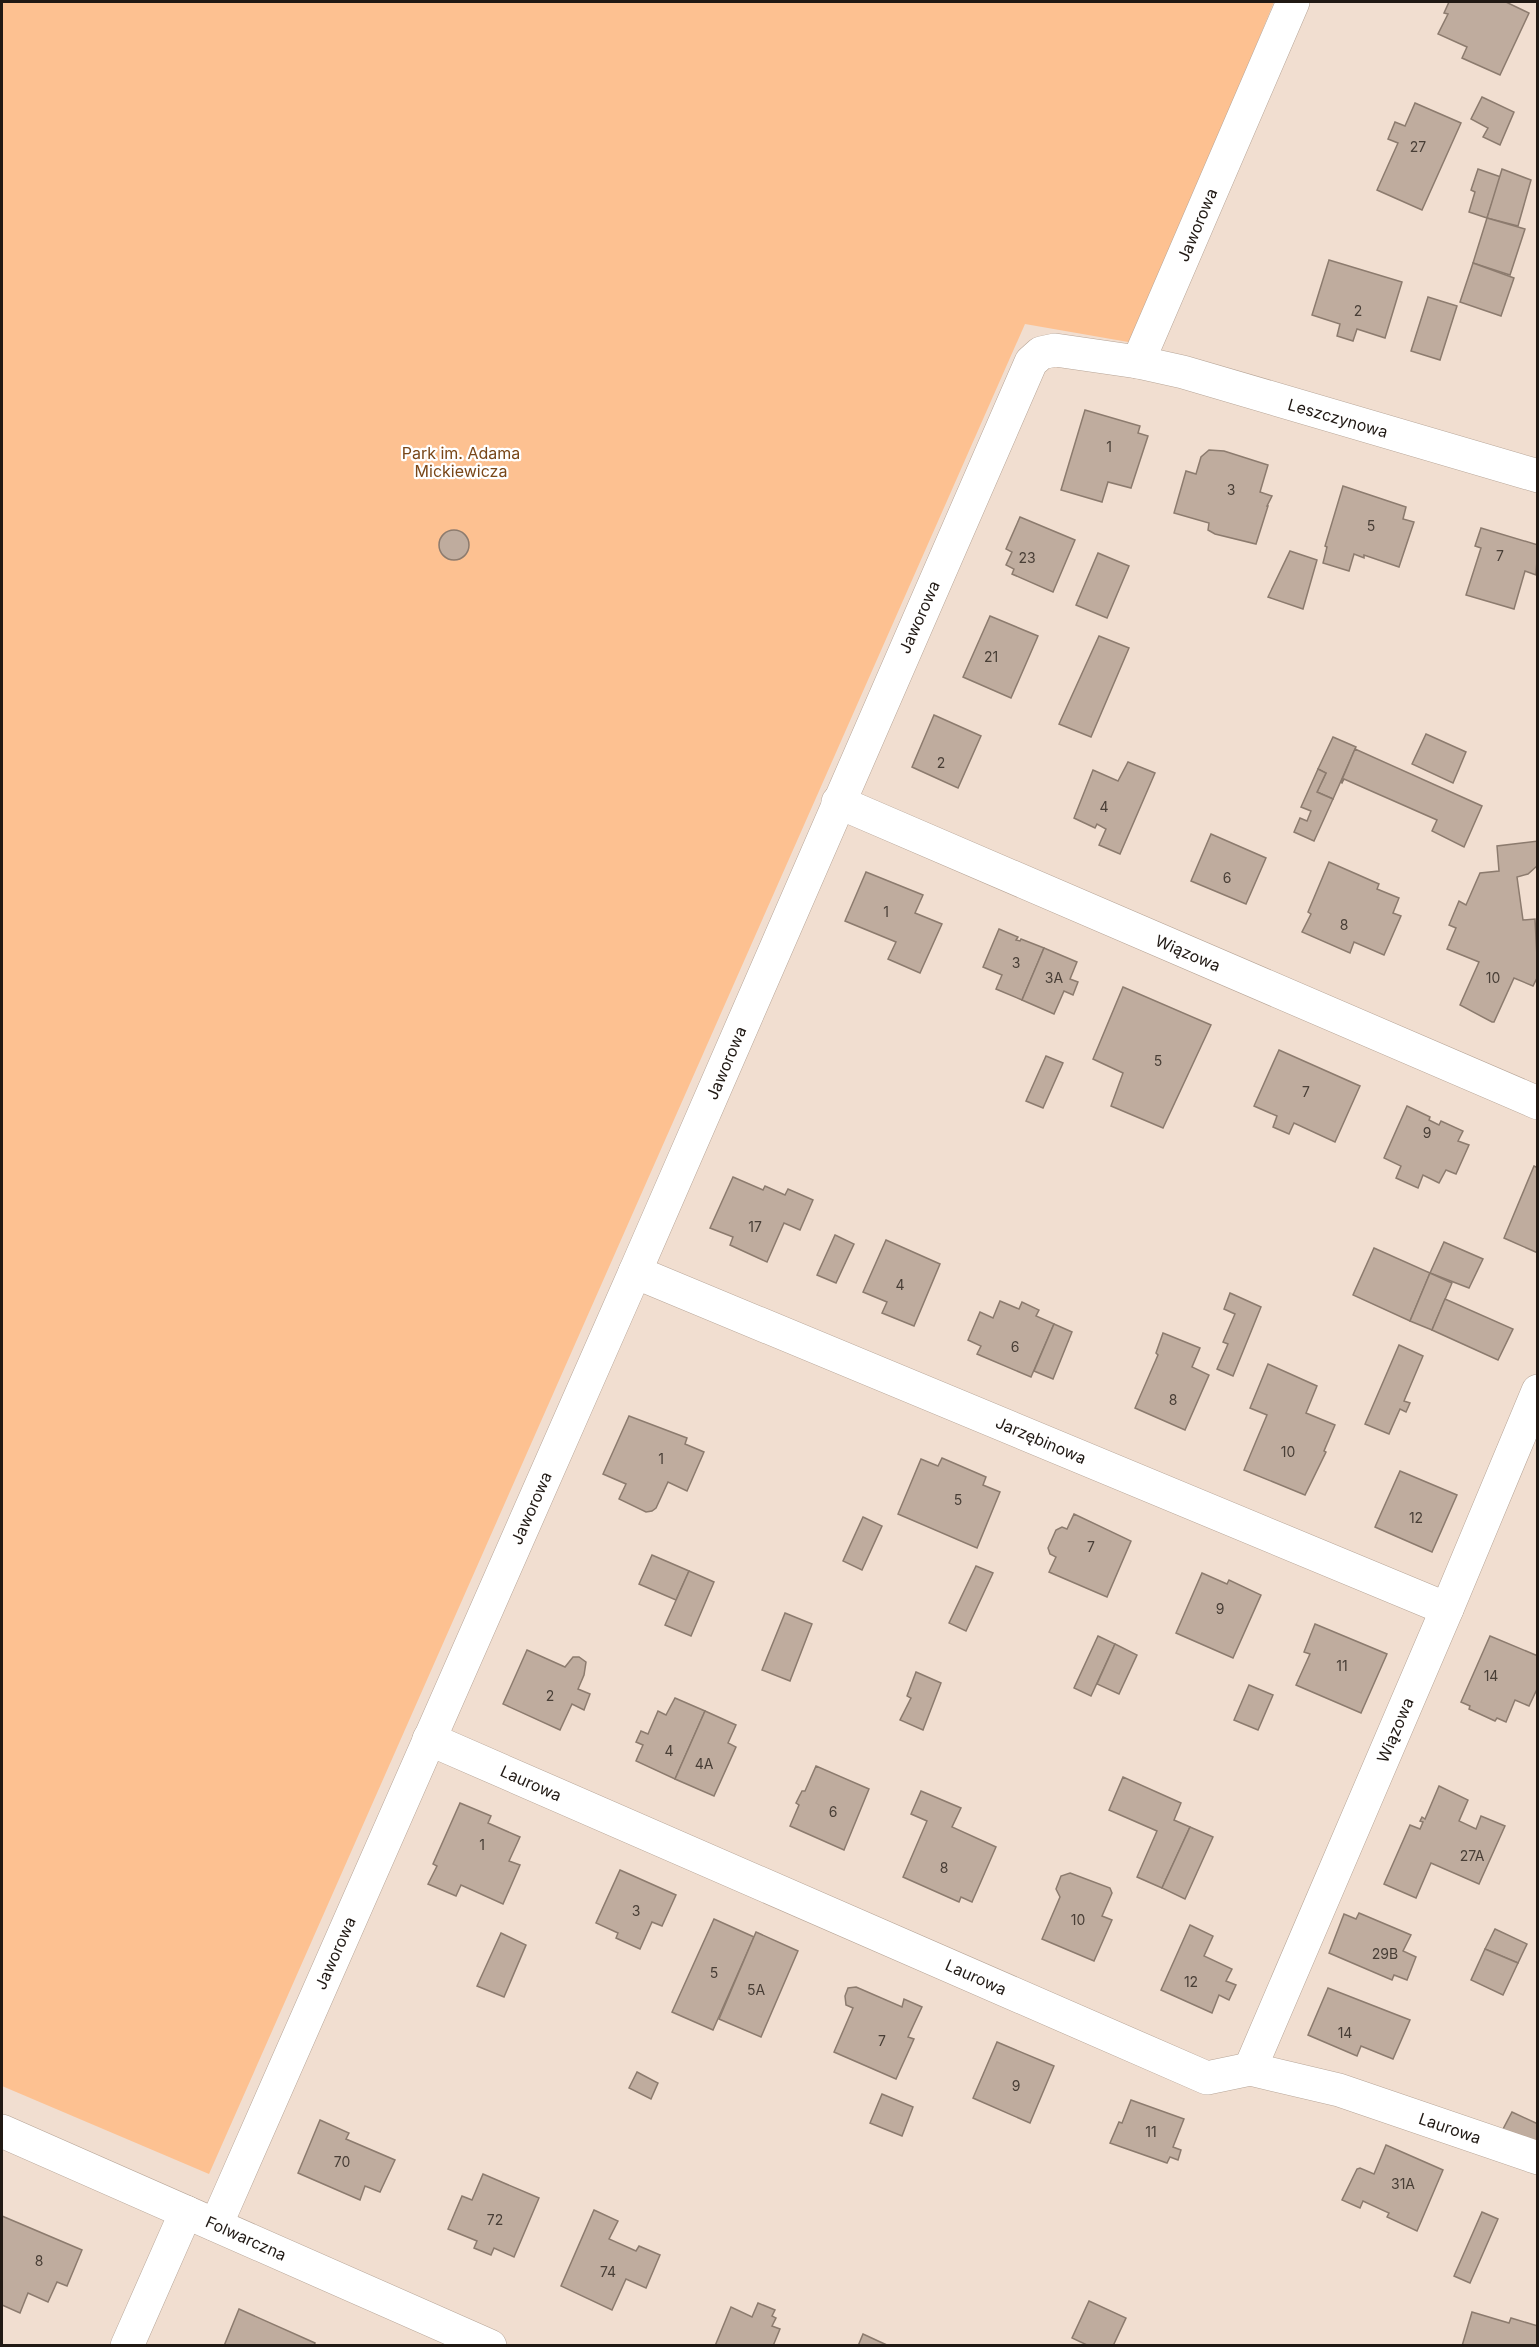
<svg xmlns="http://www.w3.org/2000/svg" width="1539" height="2347" font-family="Inter,sans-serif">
  <rect width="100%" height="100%" fill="#f1ded0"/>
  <!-- green -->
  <path fill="#fdc191" d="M2,2H1274L1134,343L1025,324L209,2174L2,2086Z"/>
  <!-- building -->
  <g fill="#bfac9e" stroke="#8c7b6e" stroke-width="1.5">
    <path d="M1449,2H1506L1529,13L1500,75L1462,58L1467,47L1438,34L1448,14L1444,13Z"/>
    <path d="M1482,97L1514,112L1500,145L1483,137L1488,128L1471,119Z"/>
    <path d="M1415,103L1461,123L1422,210L1377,190L1398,143L1388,139L1395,122L1405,126Z"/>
    <path d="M1478,169L1501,177L1487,218L1469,212L1475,192L1471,190Z"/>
    <path d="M1502,169L1531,180L1518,226L1487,218Z"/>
    <path d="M1487,218L1525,229L1510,275L1473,263Z"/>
    <path d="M1329,260L1402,282L1385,338L1357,329L1353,341L1337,336L1340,324L1312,315Z"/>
    <path d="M1473,263L1514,278L1501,316L1460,302Z"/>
    <path d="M1428,297L1457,306L1440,360L1411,351Z"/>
    <path d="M1085,410L1140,426L1138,433L1148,436L1131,488L1108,482L1102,502L1061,490Z"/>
    <path d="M1209,450L1224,451L1268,465L1260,492L1272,496L1267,506H1268L1256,544L1215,534L1208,530L1209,523L1174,513L1186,471L1196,474L1201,457Z"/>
    <path d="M1343,486L1406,507L1403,519L1414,522L1399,567L1364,555V558L1354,554L1349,571L1323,563L1327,547L1325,546Z"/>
    <path d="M1020,517L1075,540L1053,592L1012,574L1014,569L1006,565L1012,552L1006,549Z"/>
    <path d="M1481,528L1538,545L1536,575L1525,571L1514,609L1466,595L1481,548L1475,546Z"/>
    <circle cx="454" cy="545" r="15"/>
    <path d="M1290,551L1317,560L1303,609L1268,597Z"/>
    <path d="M1098,553L1129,566L1107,618L1076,605Z"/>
    <path d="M990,616L1038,636L1011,698L963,677Z"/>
    <path d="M1099,636L1129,648L1091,737L1059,724Z"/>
    <path d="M934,715L981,736L958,788L912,767Z"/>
    <path d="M1426,734L1466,752L1453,783L1412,764Z"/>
    <path d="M1333,737L1356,747L1333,799L1317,792L1326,773L1318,769Z"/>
    <path d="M1355,749L1482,806L1464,847L1432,831L1437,820L1344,779L1342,783L1341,782Z"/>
    <path d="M1128,762L1155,773L1120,854L1099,845L1106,829L1097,824L1095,828L1074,818L1093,770L1118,781Z"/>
    <path d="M1318,769L1326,773L1317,792L1333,799L1314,841L1294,832L1300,818L1307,821L1311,811L1301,807Z"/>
    <path d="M1211,834L1266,858L1246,904L1191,881Z"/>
    <path d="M1538,841L1537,866L1528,874L1517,877L1523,920L1535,919L1538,976L1533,986L1514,978L1494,1022H1492L1460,1005L1479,962L1447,949L1456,928L1449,925L1459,901L1466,905L1480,873L1499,871L1497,846Z"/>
    <path d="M1329,862L1379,884L1377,889L1399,898L1393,913L1401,916L1384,955L1354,942L1350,953L1302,932L1311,914L1308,912Z"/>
    <path d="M866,872L923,895L915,913L942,924L920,973L888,959L896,942L845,921Z"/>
    <path d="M999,929L1018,937L1016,940L1020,941L1021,939L1044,948L1022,1000L996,989L1002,975L983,967Z"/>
    <path d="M1044,948L1077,962L1070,979L1078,982L1073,995L1064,991L1054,1014L1022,1000Z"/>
    <path d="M1123,987L1211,1025L1163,1128L1111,1106L1123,1073L1093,1059Z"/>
    <path d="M1279,1050L1360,1086L1335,1142L1294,1123L1289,1134L1273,1127L1277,1116L1254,1106Z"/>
    <path d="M1046,1056L1063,1063L1043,1108L1026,1101Z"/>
    <path d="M1407,1106L1430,1117L1429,1120L1439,1125L1441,1121L1463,1131L1458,1141L1469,1145L1456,1174L1446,1170L1439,1183L1423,1175L1418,1188L1396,1178L1401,1166L1384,1158Z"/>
    <path d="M1534,1166L1538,1168V1253L1504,1238Z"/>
    <path d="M733,1177L763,1190L765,1186L785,1195L788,1189L813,1200L800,1230L784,1223L767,1262L730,1245L733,1237L710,1228Z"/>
    <path d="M835,1235L854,1244L836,1283L817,1275Z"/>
    <path d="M886,1240L940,1264L914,1326L882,1313L887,1302L863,1292Z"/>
    <path d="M1444,1242L1483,1259L1469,1288L1430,1273Z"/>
    <path d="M1374,1248L1430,1273L1410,1321L1353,1295Z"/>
    <path d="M1430,1273L1452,1283L1432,1330L1410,1321Z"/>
    <path d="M1230,1293L1261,1307L1233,1376L1217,1369L1228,1344L1223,1342L1235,1314L1224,1309Z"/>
    <path d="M1445,1299L1513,1329L1498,1360L1432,1330Z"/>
    <path d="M1000,1301L1019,1309L1022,1302L1039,1310L1036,1316L1054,1324L1031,1377L977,1354L981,1346L968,1340L980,1312L993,1318Z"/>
    <path d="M1054,1324L1072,1332L1053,1379L1034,1371Z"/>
    <path d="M1163,1333L1200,1348L1192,1367L1209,1375L1185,1430L1135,1408L1158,1355L1156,1353Z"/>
    <path d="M1399,1345L1423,1356L1404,1401L1410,1403L1406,1412L1400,1409L1389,1434L1365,1424Z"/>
    <path d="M1268,1364L1317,1386L1306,1413L1335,1425L1324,1451L1326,1452L1305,1495L1244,1470L1267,1415L1250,1408Z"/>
    <path d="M629,1416L687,1438L685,1444L704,1452L687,1491L668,1482L656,1508L652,1511L646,1512L619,1499L626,1484L603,1474Z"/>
    <path d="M942,1458L986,1477L983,1485L1000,1492L977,1548L898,1514L921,1459L938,1466Z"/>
    <path d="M1400,1471L1457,1495L1432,1552L1375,1527Z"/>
    <path d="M1074,1514L1131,1541L1107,1597L1049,1572L1056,1557L1050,1554L1048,1548L1056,1530L1062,1527L1067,1529Z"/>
    <path d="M863,1517L882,1526L862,1570L843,1561Z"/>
    <path d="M652,1555L689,1571L676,1600L639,1584Z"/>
    <path d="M976,1566L993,1573L966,1631L949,1623Z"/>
    <path d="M689,1571L714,1582L691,1636L665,1625Z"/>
    <path d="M1202,1573L1227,1584L1229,1580L1261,1595L1233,1658L1176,1633Z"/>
    <path d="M785,1613L812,1624L790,1681L762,1670Z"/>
    <path d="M1315,1624L1387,1654L1361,1713L1296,1685L1310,1654L1304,1652Z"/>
    <path d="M1098,1636L1115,1644L1091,1696L1074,1688Z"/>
    <path d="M1490,1636L1538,1656V1687L1529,1706L1515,1700L1506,1722L1497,1718L1495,1721L1469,1709L1470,1706L1461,1702Z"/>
    <path d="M1115,1644L1137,1655L1119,1694L1097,1684Z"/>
    <path d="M527,1650L565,1667L573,1657H579L586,1662L584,1675L578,1689L590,1694L584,1710L572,1704L560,1730L503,1704Z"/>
    <path d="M916,1672L941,1683L923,1730L900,1720L911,1698L907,1696Z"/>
    <path d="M1249,1685L1273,1695L1258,1730L1234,1720Z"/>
    <path d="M675,1698L705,1711L675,1779L636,1761L643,1745L636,1742L641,1731L648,1734L658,1711L666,1715Z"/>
    <path d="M705,1711L736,1725L728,1743L736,1747L714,1796L675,1779Z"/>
    <path d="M816,1766L869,1789L844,1850L790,1826L799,1805L796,1803L802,1791H805Z"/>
    <path d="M1123,1777L1181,1803L1174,1820L1190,1827L1162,1888L1137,1877L1157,1831L1109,1810Z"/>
    <path d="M1439,1786L1468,1800L1459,1821L1476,1829L1481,1816L1505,1826L1479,1884L1431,1863L1416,1898L1384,1884L1410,1825L1420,1829L1423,1822L1420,1821L1422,1817L1425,1819Z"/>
    <path d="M921,1791L961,1808L952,1827L996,1847L972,1902L961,1897L959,1902L903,1877L927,1821L911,1814Z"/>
    <path d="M460,1803L491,1816L488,1823L520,1837L509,1861L520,1865L503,1904L461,1885L456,1896L428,1884L437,1866L433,1864Z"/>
    <path d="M1190,1827L1213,1837L1185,1899L1162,1888Z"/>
    <path d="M620,1870L676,1895L662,1926L652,1922L640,1949L616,1938L618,1933L596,1923Z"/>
    <path d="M1070,1873L1110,1888L1112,1893L1102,1916L1112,1920L1094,1961L1042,1939L1060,1897L1056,1889L1061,1876Z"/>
    <path d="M1359,1913L1411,1935L1403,1951L1416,1957L1407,1980L1394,1975L1392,1980L1329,1953L1344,1914L1356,1919Z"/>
    <path d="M714,1919L754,1937L713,2030L672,2012Z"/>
    <path d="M1190,1925L1213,1936L1204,1956L1232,1969L1226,1981L1236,1985L1229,2000L1219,1995L1212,2013L1161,1990Z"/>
    <path d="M1495,1929L1527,1944L1518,1963L1485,1949Z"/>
    <path d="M756,1932L798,1951L761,2037L719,2019Z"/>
    <path d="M501,1933L526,1945L504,1997L477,1986Z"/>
    <path d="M1485,1949L1518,1963L1503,1995L1471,1980Z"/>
    <path d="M856,1987L902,2007L904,1999L922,2007L908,2037L914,2039L896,2079L834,2052L853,2008L846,2005L845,1996L848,1988Z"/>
    <path d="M1328,1988L1410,2020L1393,2059L1361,2046L1357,2056L1308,2035Z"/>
    <path d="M997,2042L1054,2066L1030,2123L973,2098Z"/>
    <path d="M637,2072L658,2083L651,2099L629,2088Z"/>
    <path d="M882,2094L913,2107L902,2136L870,2123Z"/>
    <path d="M1131,2100L1184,2119L1173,2147L1181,2150L1178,2160L1170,2157L1167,2163L1110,2143L1119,2122L1122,2123Z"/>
    <path d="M1512,2112L1538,2124V2149L1501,2133Z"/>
    <path d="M320,2120L349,2133L346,2139L395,2160L380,2192L365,2186L360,2200L298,2173Z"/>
    <path d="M1386,2145L1443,2170L1417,2231L1387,2217L1389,2213L1363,2201L1360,2208L1342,2200L1357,2169L1360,2168L1374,2174Z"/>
    <path d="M483,2174L539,2198L514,2257L494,2248L491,2255L474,2248L477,2241L448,2229L462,2196L472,2200Z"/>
    <path d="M594,2210L618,2221L609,2239L636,2251L639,2246L660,2255L646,2288L626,2279L612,2310L561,2286Z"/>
    <path d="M1482,2212L1498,2219L1470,2283L1454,2276Z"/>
    <path d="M2,2216L82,2250L67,2286L57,2282L48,2302L28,2293L20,2313L2,2305Z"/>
    <path d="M1089,2301L1126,2318L1113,2346H1089L1072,2338Z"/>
    <path d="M758,2303L775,2310L772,2316L776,2318L772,2326L780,2329L773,2346H715L731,2307L752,2317Z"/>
    <path d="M239,2309L315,2343L314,2346H224Z"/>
    <path d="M1472,2312L1509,2323L1511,2318L1538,2326V2346H1462Z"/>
    <path d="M863,2334L889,2346H858Z"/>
  </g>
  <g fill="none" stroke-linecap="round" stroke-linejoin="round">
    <defs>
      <g id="street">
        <path d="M1138,362L1293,2"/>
        <path d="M838,802L1538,1103"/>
        <path d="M635,1272L1447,1609"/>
        <path d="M429,1739L1207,2078L1250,2069L1339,2090L1538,2158"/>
        <path d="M1250,2069L1447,1609L1538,1391"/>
        <path d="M2,2131L490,2346"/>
        <path d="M216,2225L635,1272L1031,362L1041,353L1055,350L1138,362L1183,372L1538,476"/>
        <path d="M127,2346L186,2212"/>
      </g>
    </defs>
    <!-- street casing -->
    <use href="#street" stroke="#b7a597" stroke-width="34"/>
    <!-- street -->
    <use href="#street" stroke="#fff" stroke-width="33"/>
  </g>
  <g text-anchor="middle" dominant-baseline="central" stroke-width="4.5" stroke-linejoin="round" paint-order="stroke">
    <!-- number labels -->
    <g font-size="14" fill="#483e36">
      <text x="1418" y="146">27</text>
      <text x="1358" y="310">2</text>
      <text x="1109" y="446">1</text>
      <text x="1231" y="489">3</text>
      <text x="1371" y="525">5</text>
      <text x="1500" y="555">7</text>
      <text x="1027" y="557">23</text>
      <text x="991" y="656">21</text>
      <text x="941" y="762">2</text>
      <text x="1104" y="806">4</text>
      <text x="1227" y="877">6</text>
      <text x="886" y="911">1</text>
      <text x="1344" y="924">8</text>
      <text x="1016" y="962">3</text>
      <text x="1054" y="977">3A</text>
      <text x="1493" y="977">10</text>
      <text x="1158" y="1060">5</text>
      <text x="1306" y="1091">7</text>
      <text x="1427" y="1132">9</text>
      <text x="755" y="1226">17</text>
      <text x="900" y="1284">4</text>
      <text x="1015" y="1346">6</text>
      <text x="1173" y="1399">8</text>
      <text x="1288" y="1451">10</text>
      <text x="661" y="1458">1</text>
      <text x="958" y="1499">5</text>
      <text x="1416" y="1517">12</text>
      <text x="1091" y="1546">7</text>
      <text x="1220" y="1608">9</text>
      <text x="1342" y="1665">11</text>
      <text x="1491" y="1675">14</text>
      <text x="550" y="1695">2</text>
      <text x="669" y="1750">4</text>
      <text x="704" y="1763">4A</text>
      <text x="833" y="1811">6</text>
      <text x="482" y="1844">1</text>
      <text x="1472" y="1855">27A</text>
      <text x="944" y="1867">8</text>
      <text x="636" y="1910">3</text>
      <text x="1078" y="1919">10</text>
      <text x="1385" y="1953">29B</text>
      <text x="714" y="1972">5</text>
      <text x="1191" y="1981">12</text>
      <text x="756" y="1989">5A</text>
      <text x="1345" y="2032">14</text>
      <text x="882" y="2040">7</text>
      <text x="1016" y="2085">9</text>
      <text x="1151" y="2131">11</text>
      <text x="342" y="2161">70</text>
      <text x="1403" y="2183">31A</text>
      <text x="495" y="2219">72</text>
      <text x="39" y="2260">8</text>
      <text x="608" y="2271">74</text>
    </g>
    <!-- street labels -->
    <g font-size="16" fill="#201914" stroke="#fff">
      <text transform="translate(1197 225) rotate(-67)">Jaworowa</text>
      <text transform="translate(1338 418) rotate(16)">Leszczynowa</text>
      <text transform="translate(919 617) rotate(-66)">Jaworowa</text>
      <text transform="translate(1188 953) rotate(23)">Wiązowa</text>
      <text transform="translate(726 1063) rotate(-67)">Jaworowa</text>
      <text transform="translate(1041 1440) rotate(23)">Jarzębinowa</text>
      <text transform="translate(531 1508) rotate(-66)">Jaworowa</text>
      <text transform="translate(1395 1730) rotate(-67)">Wiązowa</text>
      <text transform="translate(531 1783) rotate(24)">Laurowa</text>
      <text transform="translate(335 1953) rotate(-66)">Jaworowa</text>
      <text transform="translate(976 1977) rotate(24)">Laurowa</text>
      <text transform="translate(1450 2128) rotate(19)">Laurowa</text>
      <text transform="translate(246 2238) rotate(24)">Folwarczna</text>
    </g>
    <!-- park labels -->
    <g font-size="16" fill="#794718" stroke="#fff">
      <text x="461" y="453">Park im. Adama<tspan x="461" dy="18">Mickiewicza</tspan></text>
    </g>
  </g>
  <!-- border -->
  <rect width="1539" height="2347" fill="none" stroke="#201914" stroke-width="6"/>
</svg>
